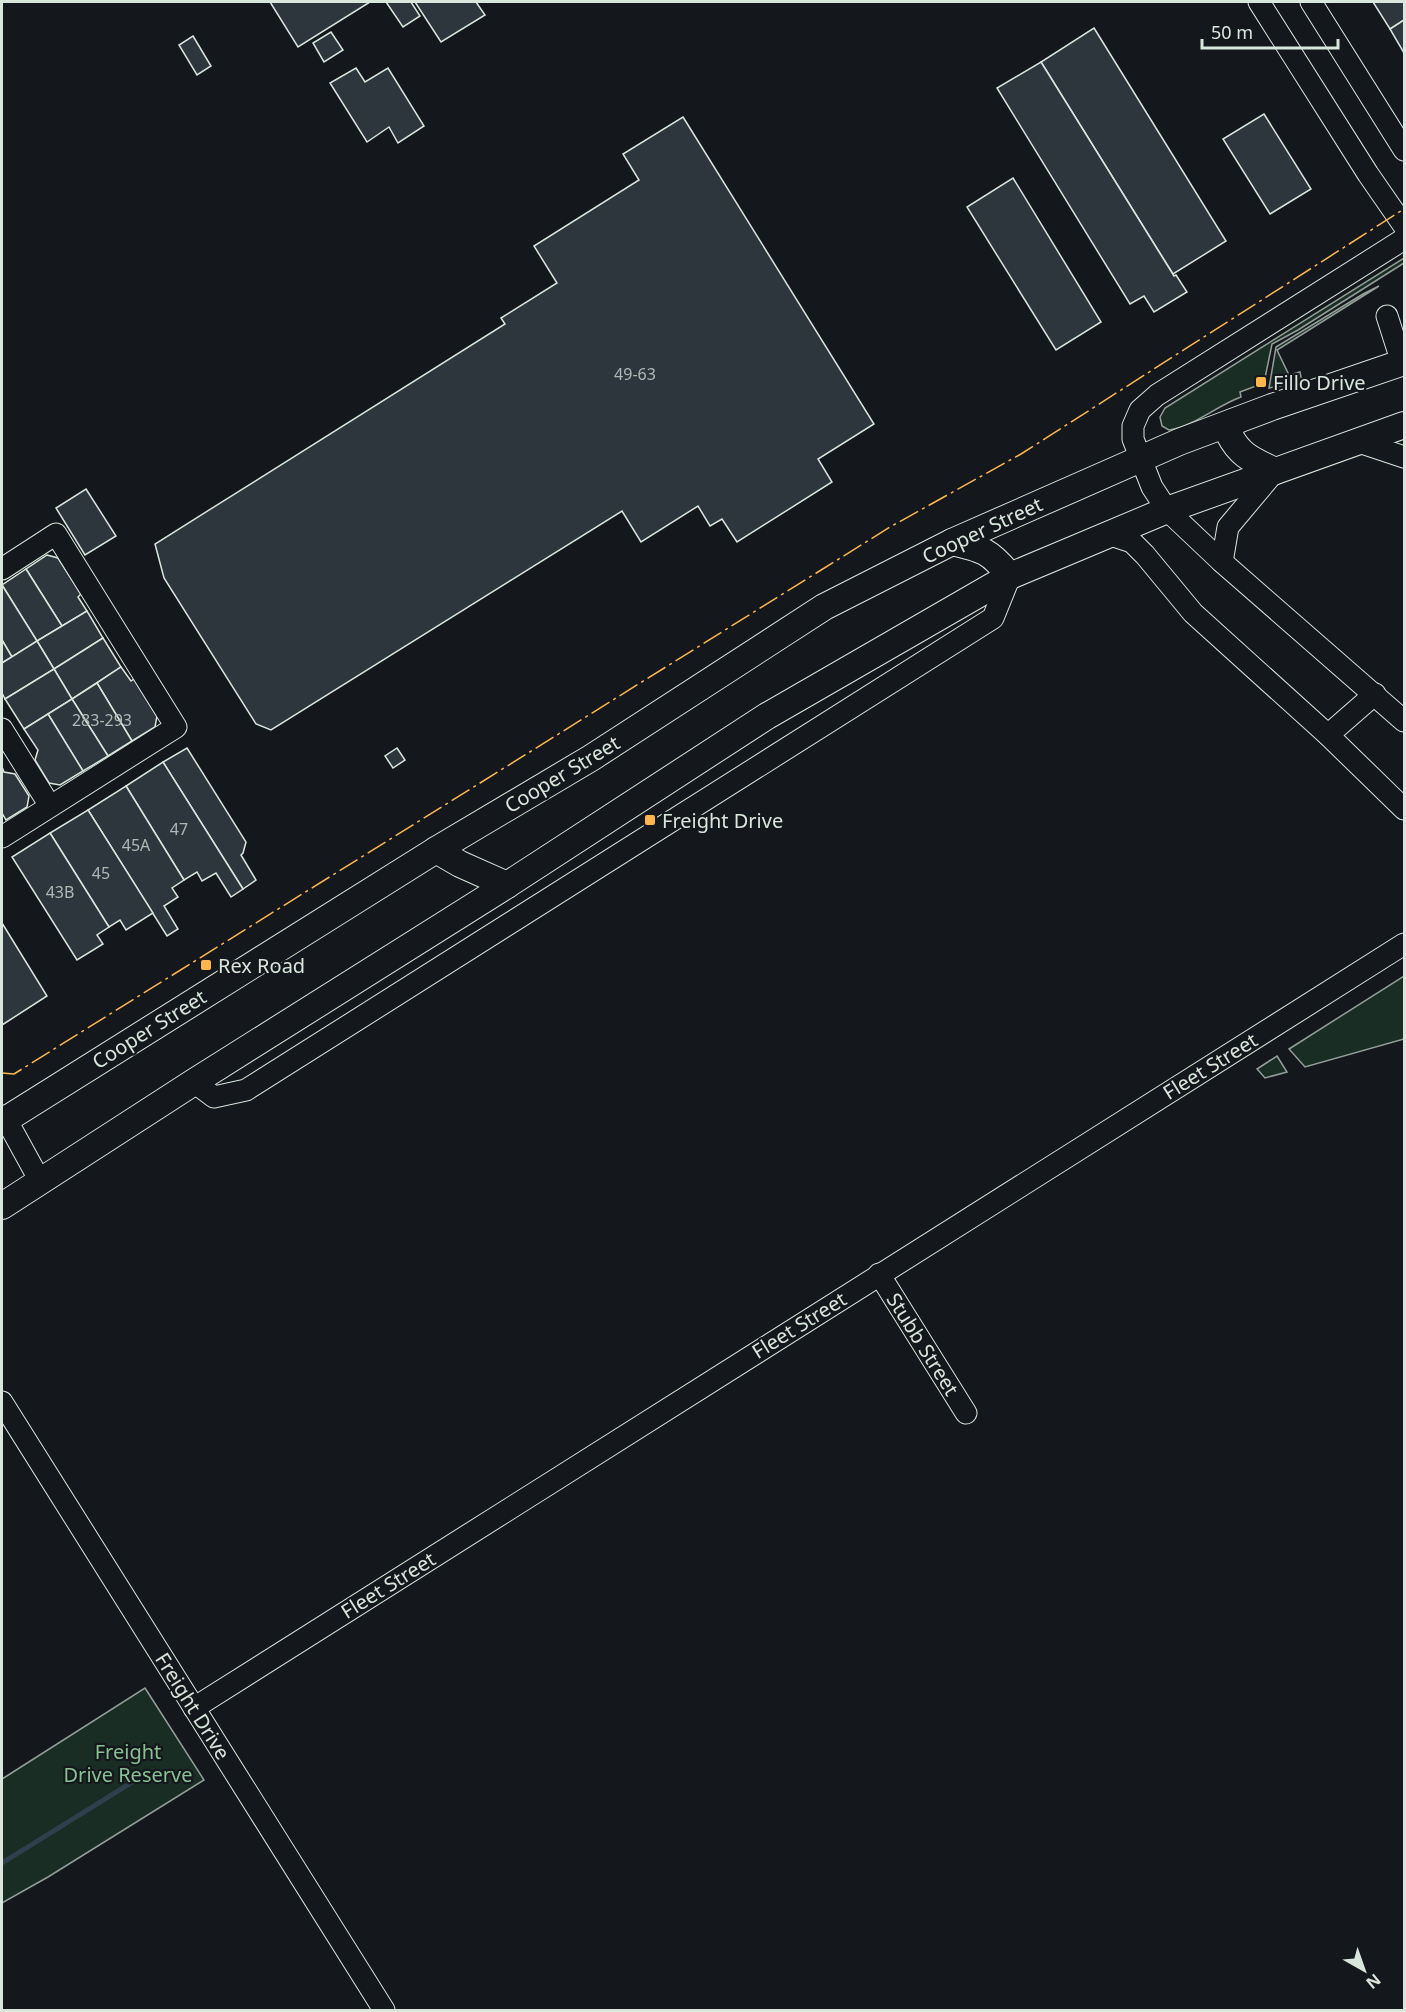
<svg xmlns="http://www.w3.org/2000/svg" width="1406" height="2012" font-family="'Noto Sans',sans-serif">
  <rect width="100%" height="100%" fill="#14181c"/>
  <!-- green -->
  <g fill="#1a2d24" stroke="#939e99" stroke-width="1.5">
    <path d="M1404,258V263L1298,330L1272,344L1264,383L1240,392L1241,397C1216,406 1195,426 1169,430L1162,426L1160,417L1165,408Z"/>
    <path d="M1379,286L1277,350L1289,375L1300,372L1302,382L1269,388L1276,347L1363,294Z"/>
    <path d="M1404,976V1039L1305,1067L1289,1049Z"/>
    <path d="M1277,1056L1287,1072L1265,1078L1257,1069Z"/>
    <path d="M145,1688L204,1780L48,1877L2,1903V1779Z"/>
  </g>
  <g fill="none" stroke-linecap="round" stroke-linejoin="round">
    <!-- stream -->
    <path stroke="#2f3f4d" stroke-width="5" d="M2,1863L139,1778"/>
  </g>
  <!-- building -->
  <g fill="#2c363c" stroke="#d8e6dc" stroke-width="1.5">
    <path d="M270,2H370L298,47Z"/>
    <path d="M386,2H411L420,16L403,27Z"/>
    <path d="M415,2H476L485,15L441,42Z"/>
    <path d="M1373,2H1404V20L1390,29Z"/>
    <path d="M1404,20V53L1390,29Z"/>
    <path d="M1094,28L1226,241L1173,274L1041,62Z"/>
    <path d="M331,32L343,50L324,62L313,43Z"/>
    <path d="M193,36L211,66L197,75L179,45Z"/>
    <path d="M1041,62L1174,276L1176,275L1187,292L1154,312L1144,296L1130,304L997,88Z"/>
    <path d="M356,68L365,82L388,68L424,126L398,143L389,127L367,142L330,83Z"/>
    <path d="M1264,114L1311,189L1270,214L1223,139Z"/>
    <path d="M683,117L874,424L818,459L832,482L737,542L722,519L710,526L698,506L641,542L622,511L271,730L256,724L164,578L155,544L505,324L501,318L557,283L534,246L639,180L623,154Z"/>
    <path d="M1013,178L1101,322L1056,350L967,207Z"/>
    <path d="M86,489L116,536L85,555L56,508Z"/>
    <path d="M47,555L58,558L81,594L78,597L87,611L62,626L26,569Z"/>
    <path d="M26,569L62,626L37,641L2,585Z"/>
    <path d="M2,585L37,641L12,657L2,640Z"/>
    <path d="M87,611L103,638L54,669L37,641Z"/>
    <path d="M103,638L121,667L72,699L54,669Z"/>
    <path d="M2,640L12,657L2,663Z"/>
    <path d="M37,641L54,669L5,699L2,693V663Z"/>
    <path d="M121,667L131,681L134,679L157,716L155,727L132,741L97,683Z"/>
    <path d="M54,669L72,699L24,729L5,699Z"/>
    <path d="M97,683L132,741L108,756L72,699Z"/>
    <path d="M72,699L108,756L83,771L48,714Z"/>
    <path d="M48,714L83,771L60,785L49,783L35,760L38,750L24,729Z"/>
    <path d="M187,748L246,842L243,853L241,855L256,880L243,889L163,762Z"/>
    <path d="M397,748L405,760L393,768L385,756Z"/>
    <path d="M163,762L243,889L231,897L216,873L202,881L197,872L184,880L126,786Z"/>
    <path d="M2,767L4,772L15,774L29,796L27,807L6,820L2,813Z"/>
    <path d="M126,786L184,880L172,888L178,897L164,906L178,929L167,936L88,810Z"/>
    <path d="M88,810L153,913L126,930L120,920L109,927L50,833Z"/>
    <path d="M50,833L109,927L97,935L103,944L77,960L12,857Z"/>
    <path d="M2,923L47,996L2,1025Z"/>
  </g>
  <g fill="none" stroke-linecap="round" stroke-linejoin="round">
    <defs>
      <g id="minor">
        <path d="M1259,2L1368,174L1404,226"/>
        <path d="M1311,2L1404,150"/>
        <path d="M1404,239L1157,395L1140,410L1133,426V439L1152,487L1167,510L1222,562L1404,721"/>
        <path d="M1387,316L1402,363"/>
        <path d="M1359,442L1404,457"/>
        <path d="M1111,535L1132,542L1145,555L1193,613L1328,735L1404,809"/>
        <path d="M1222,562L1228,527L1275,471"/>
        <path d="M2,569L56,534L176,727L2,837"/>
        <path d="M2,729L50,806"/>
        <path d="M1328,735L1375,694"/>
        <path d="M194,1082L214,1097L246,1090L993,618L1010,576"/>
        <path d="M2,1116L6,1119L40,1181"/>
        <path d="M879,1274L966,1413"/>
        <path d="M2,1402L384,2010"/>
        <path d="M194,1708L1404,944"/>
      </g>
      <g id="major">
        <path d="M1233,422L1229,434C1240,456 1253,460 1275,471"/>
        <path d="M952,542C983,549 990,551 1010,576"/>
        <path d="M436,850L460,864L507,885"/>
        <path d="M2,1122L436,850L591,758L824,607L952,542L1179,442L1272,407L1404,362"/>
        <path d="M2,1206L194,1082L507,885L767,716L1010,576L1167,510L1404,425"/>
      </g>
    </defs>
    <!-- minor casing -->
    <use href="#minor" stroke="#d8e6dc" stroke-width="23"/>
    <!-- major casing -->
    <use href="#major" stroke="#d8e6dc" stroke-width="28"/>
    <!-- minor -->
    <use href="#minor" stroke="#14181c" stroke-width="21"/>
    <!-- major -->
    <use href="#major" stroke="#14181c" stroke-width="26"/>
    <!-- power -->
    <path stroke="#ffb74d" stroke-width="1.5" stroke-dasharray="21 4.5 3 4.5" stroke-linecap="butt" d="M2,1073L14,1074L890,527L1021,454L1404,209"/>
  </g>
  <!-- markers -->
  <g fill="#ffb74d" stroke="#14181c" stroke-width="2">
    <rect x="1255" y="376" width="12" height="12" rx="3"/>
    <rect x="644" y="814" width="12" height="12" rx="3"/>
    <rect x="200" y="959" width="12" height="12" rx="3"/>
  </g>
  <g text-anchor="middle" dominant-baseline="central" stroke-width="4.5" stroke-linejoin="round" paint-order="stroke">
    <!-- number labels -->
    <g font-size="16" fill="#adbab4">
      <text x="635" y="374">49-63</text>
      <text x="102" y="720">283-293</text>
      <text x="179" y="829">47</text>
      <text x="136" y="845">45A</text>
      <text x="101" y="873">45</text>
      <text x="60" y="892">43B</text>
    </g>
    <!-- poi labels -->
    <g font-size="20" fill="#d8e6dc" stroke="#14181c" text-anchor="start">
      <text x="1273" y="382">Fillo Drive</text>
      <text x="662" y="820">Freight Drive</text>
      <text x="218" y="965">Rex Road</text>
    </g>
    <!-- street labels -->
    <g font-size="20" fill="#d8e6dc" stroke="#14181c">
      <text transform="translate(982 530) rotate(-25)">Cooper Street</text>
      <text transform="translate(562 774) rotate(-31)">Cooper Street</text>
      <text transform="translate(149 1029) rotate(-32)">Cooper Street</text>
      <text transform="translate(1210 1066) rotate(-32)">Fleet Street</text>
      <text transform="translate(799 1325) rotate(-32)">Fleet Street</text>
      <text transform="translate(923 1344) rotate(58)">Stubb Street</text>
      <text transform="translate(388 1585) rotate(-32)">Fleet Street</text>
      <text transform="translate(193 1706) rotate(58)">Freight Drive</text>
    </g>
    <!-- park labels -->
    <g font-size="20" fill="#8ac095" stroke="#14181c">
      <text x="128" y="1751">Freight<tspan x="128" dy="23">Drive Reserve</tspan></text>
    </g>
  </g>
  <!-- border -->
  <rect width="1406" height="2012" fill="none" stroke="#d8e6dc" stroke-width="6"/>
  <!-- north arrow -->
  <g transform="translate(1364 1970) rotate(140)" stroke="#14181c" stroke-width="4.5" paint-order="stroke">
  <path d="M0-4.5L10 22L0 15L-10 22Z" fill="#d8e6dc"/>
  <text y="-9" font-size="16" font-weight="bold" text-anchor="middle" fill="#d8e6dc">N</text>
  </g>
  <!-- scale -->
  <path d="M1202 39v9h136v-9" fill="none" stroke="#d8e6dc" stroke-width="3"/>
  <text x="1211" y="39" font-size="18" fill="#d8e6dc" stroke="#14181c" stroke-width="4.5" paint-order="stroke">50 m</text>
</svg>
